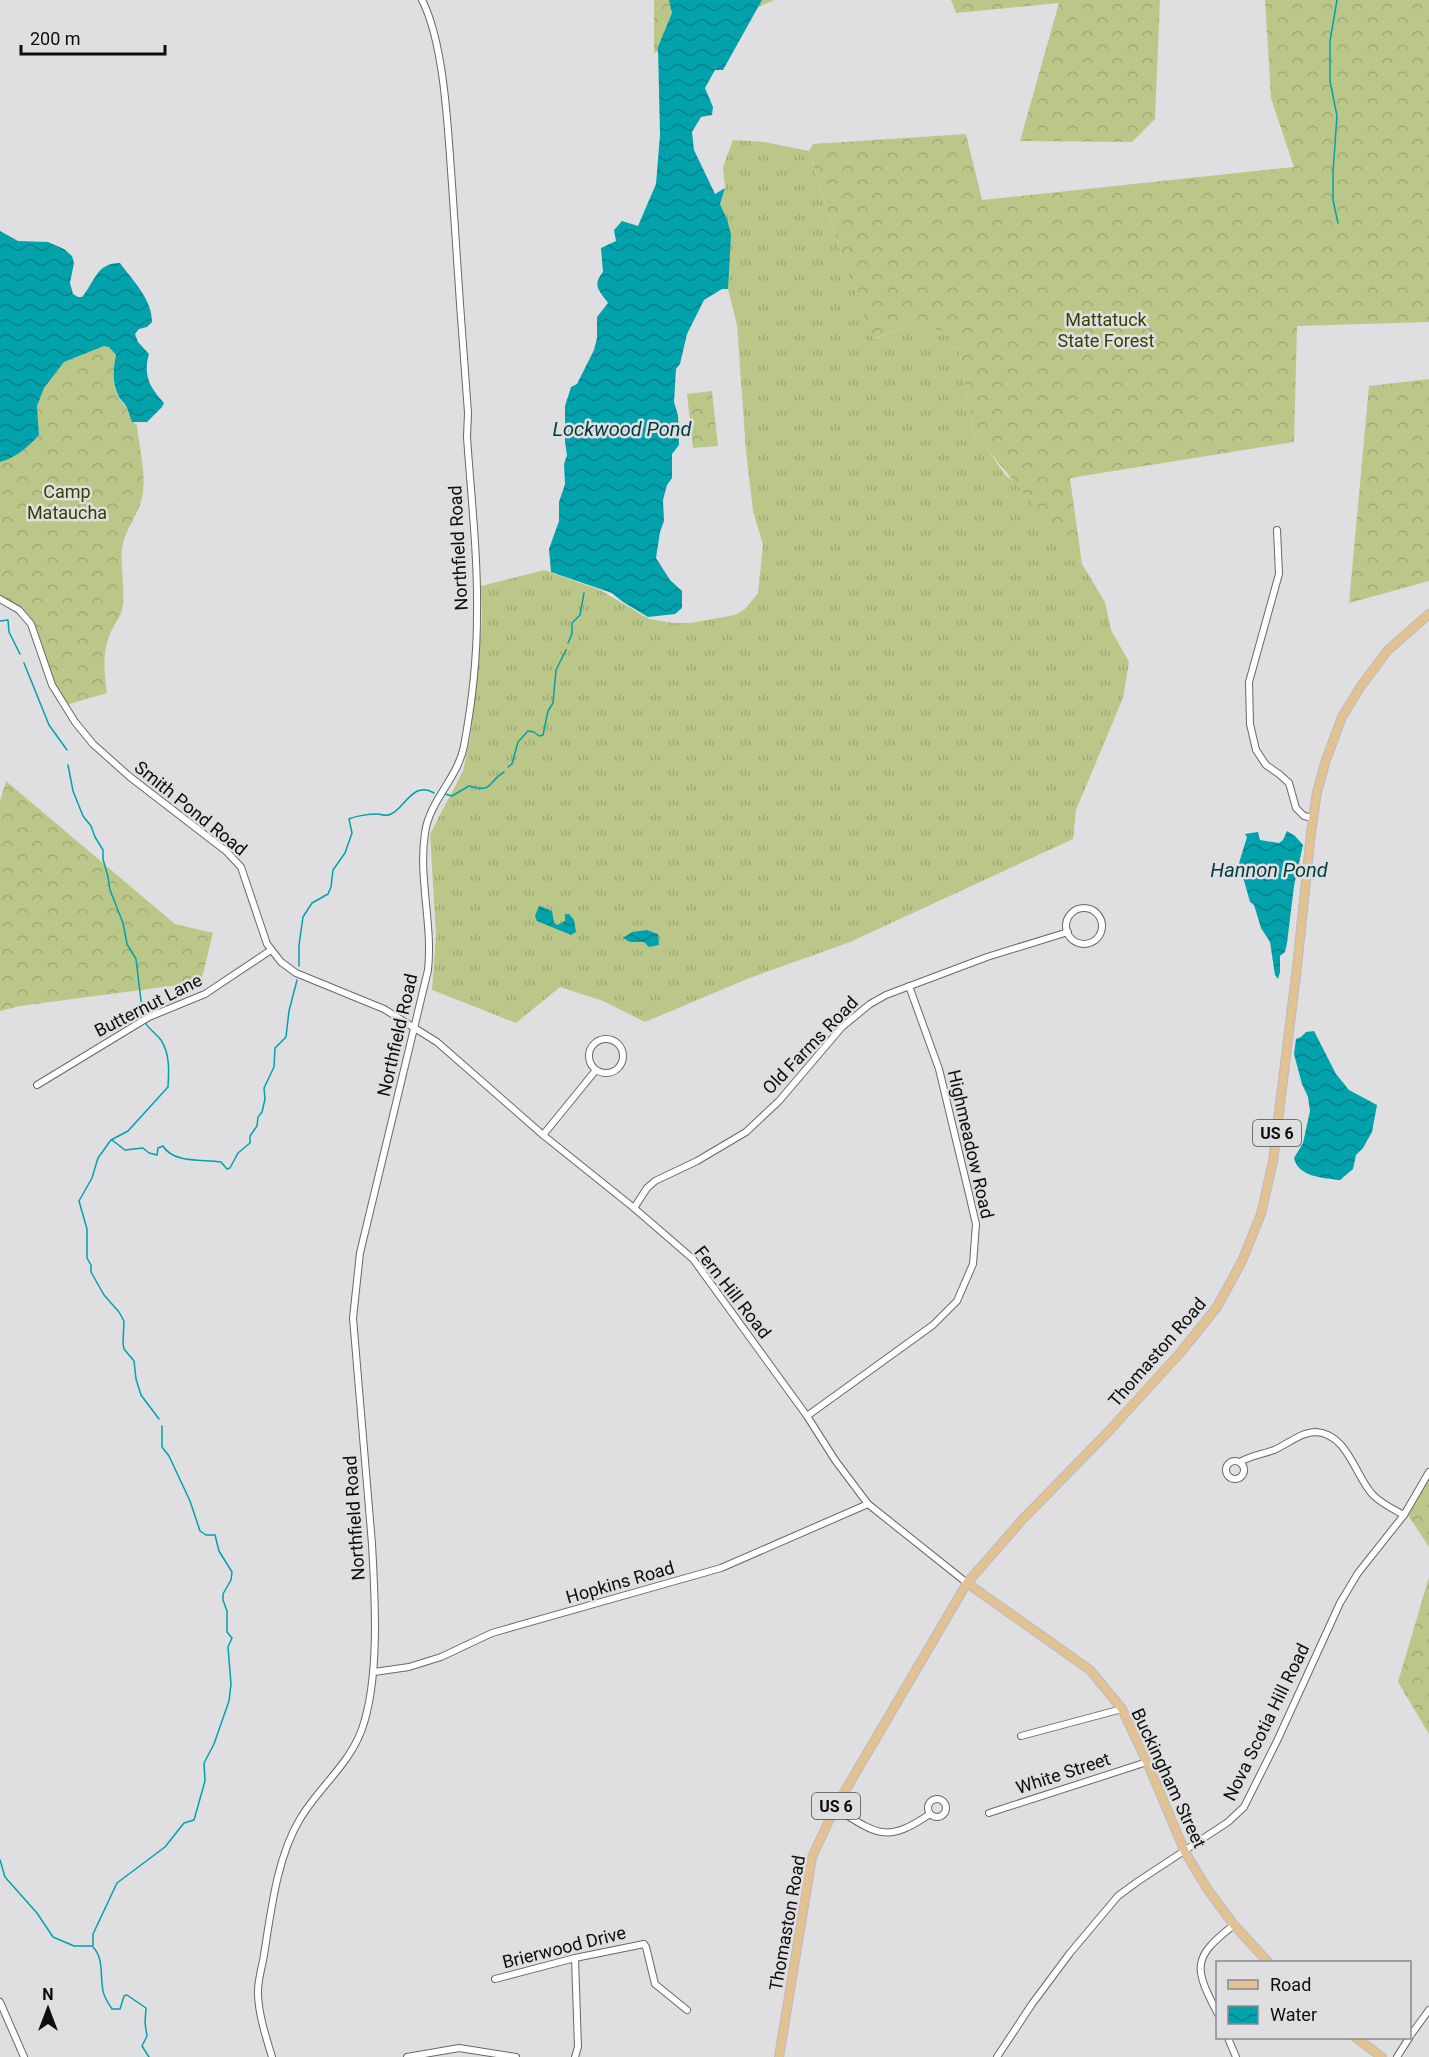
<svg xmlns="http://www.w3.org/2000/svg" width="1429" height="2057" font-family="Roboto,sans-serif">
  <defs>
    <pattern id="grass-tufts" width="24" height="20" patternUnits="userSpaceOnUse" patternTransform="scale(1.5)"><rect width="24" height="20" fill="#bbc789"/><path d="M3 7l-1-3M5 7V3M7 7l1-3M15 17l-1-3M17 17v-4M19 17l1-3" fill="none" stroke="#a0aa75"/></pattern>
    <pattern id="forest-crowns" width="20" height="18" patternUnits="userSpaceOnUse" patternTransform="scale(1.5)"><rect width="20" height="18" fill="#bbc789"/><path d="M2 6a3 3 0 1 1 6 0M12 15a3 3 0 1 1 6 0" fill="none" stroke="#a0aa75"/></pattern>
    <pattern id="water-waves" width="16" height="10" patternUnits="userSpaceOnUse" patternTransform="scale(1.5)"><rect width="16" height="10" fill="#01a2ac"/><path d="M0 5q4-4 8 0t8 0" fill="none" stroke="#02828a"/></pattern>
  </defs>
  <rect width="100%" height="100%" fill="#dfdfe1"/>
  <!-- grass -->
  <path fill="url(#grass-tufts)" d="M733,140L764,142L809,151L842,257L874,339L917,324L956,334L975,439L988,450L1006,476L1030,491L1041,513L1082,564L1105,602L1111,630L1129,662L1123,698L1076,810L1073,839L850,942L747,979L645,1022L603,1001L560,987L516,1023L432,990L436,935L430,834L463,771L471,733L482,620L481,586L544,570L600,590L649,619L673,623H690L735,615L745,609L758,593L763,545L753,511L746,451L737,325L728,289L727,219L720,204L725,188L723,167Z"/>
  <!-- forest -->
  <g fill="url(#forest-crowns)">
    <path d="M654,0H774L654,53Z"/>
    <path d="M951,0H1160L1155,119L1132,142L1020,141L1059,3L956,13Z"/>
    <path d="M1265,0H1429V322L1297,326L1294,442L1070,478L1082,564L988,450L975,439L956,335L917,324L873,339L842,257L809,151L813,144L966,134L982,200L1294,167L1271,98Z"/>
    <path d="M104,346H109L116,356C113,369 111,384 119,398C121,402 125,405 127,409C130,416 130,420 137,425C139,449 147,473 142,498C138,516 124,530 122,549C120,569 126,590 122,610C120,618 113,626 110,634C102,654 104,672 107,693L66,705C61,695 54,686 50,676C35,638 40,617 0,595V462C16,458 28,447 39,435L37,406L44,388L64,362Z"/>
    <path d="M1429,379V581L1349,603L1369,386Z"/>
    <path d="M712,391L718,446L693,448L687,394Z"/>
    <path d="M6,781L175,924L213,933L201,982L20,1006L0,1011V801Z"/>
    <path d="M1429,1478V1547L1408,1515Z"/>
    <path d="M1429,1577V1734L1398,1682Z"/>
  </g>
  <!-- water -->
  <g fill="url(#water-waves)">
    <path d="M669,0H762L723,70H715L705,88L713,107L712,115L701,117L692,132L694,150L715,194L725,188L720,204L727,219L731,235L728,289H722L704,300L687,334L680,364L676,369L674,402L678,415L679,445L672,454V478L667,485L663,500L664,521L660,532L656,558L670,580L682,591V608L675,614L648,617L623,602L612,593L551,572L549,549L559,521V502L565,484L564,464L567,455L565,442V406L571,387L577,384L594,350L597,338V317L608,303C599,290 592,286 603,272L601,248L616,241L614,230L622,221L638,226L656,184L660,135L658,47L672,13Z"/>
    <path d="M0,231L18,241L48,242L64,249L72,256L74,263L70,283L73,294L78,297H82C95,282 96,263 120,263C133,281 152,299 152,322L147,327L139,329L135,334L138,342L149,354C143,374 149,387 164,403L162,407L147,422H132C130,417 129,413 127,408C125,403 120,400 118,395C112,382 113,369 116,355L109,347L104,346L64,362L44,388L37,406L39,435C28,447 16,458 0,462Z"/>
    <path d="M1287,831L1295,836L1303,845L1294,886L1287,943L1285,952L1280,956V972L1278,979L1275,975L1270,942L1261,928L1254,905L1250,902L1239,863L1247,837L1245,834L1258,832L1260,840L1279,843L1283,840Z"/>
    <path d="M539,906L552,911L554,922L557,925L565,921V914H569L574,920L576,932L571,935L537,921L535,916Z"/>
    <path d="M647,930L658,934L659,945L649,947L644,942H630L623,938L632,932Z"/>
    <path d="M1314,1031L1336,1074L1349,1090L1377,1105L1372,1132L1363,1148L1356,1155L1353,1169L1340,1180C1323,1178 1298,1177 1294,1158L1303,1143L1310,1111L1308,1097L1302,1084L1294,1054L1296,1039L1301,1037L1306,1032Z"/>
  </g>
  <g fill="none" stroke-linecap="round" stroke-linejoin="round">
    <!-- stream -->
    <g stroke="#01a2ac" stroke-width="1.5">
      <path d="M1337,0L1330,41V81L1337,116L1333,172V200L1338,223"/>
      <path d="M0,621L8,620L9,632L20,654"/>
      <path d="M568,643L572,634V623L580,615L584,593"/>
      <path d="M24,663L49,725L67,750"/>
      <path d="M68,765L73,791L83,816L91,826L95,837L103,850V859L108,877L110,890L123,923L127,944L136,959L143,1017"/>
      <path d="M508,767L512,764L518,742L528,731L534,732L539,736L543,735L548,711L553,703L556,670L566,650"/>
      <path d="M445,794L452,796L469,786C494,793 486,783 504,772"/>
      <path d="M299,966V945L303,917L312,903L328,894L331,887L333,870L345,853L352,833L349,819C356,816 369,814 377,814C382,814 386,817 391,814C404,809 413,780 434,793"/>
      <path d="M145,1022C149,1030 156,1033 161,1040C170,1054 169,1071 168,1087L128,1131L111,1140L98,1158L92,1178L79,1201L87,1229V1258L91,1265V1272L104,1295L119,1312L124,1321L123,1343L124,1349L134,1361L136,1379L141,1395L159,1419"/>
      <path d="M112,1140L125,1150L143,1148L149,1153L157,1155L158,1148L163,1146C174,1164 203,1159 221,1162L227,1169L230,1168L238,1153L250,1143V1136L257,1126L258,1117L262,1112L265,1099L264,1088L274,1067L275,1048L286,1037L289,1011L297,980"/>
      <path d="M0,1860L5,1877L37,1913L53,1937L74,1946H92"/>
      <path d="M93,1946V1934L117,1883L165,1847L184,1823L194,1820L205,1781L204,1763L214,1744L229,1701L231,1684L228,1647L232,1638L227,1632V1611L223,1600V1594L231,1580L232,1572L219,1551L215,1535H206L200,1531L190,1501L169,1456L162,1447V1426"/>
      <path d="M93,1947C104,1958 100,1976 103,1991C104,1997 108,2003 112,2009H120L124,1996L127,1995L146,2008L145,2023L147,2036L142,2046L149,2057"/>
    </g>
    <defs>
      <g id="minor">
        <path d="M1277,530L1279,574L1249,682L1250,724L1256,750L1266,765L1279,774L1289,783L1296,808L1304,816L1313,818"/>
        <path d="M0,599L19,610L31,624L52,685L75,722L93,744L130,777L226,851L241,867L267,944L281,962L296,973L384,1009L437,1042L543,1135L634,1208L693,1259L807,1416L835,1460L868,1504L967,1583"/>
        <circle cx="1084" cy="926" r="18"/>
        <circle cx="606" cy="1056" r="17"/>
        <path d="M37,1085L149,1017L205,994L271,950"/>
        <path d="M543,1135L596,1070"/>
        <path d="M634,1208L647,1188L655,1181L697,1161L746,1132L779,1101L842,1027L870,1004L886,995L987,957L1068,932"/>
        <path d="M807,1416L933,1325L957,1301L973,1264L976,1224L969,1194L939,1069L909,986"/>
        <circle cx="1235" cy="1470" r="9"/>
        <path d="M1240,1462C1250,1456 1263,1454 1274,1450C1288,1444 1301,1432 1316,1432C1348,1434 1355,1476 1373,1495C1382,1504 1393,1509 1404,1515"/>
        <path d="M374,1672L409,1667L441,1657L492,1633L721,1568L868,1504"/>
        <path d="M1021,1736L1122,1709"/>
        <circle cx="937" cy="1808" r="9"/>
        <path d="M835,1808C877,1834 886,1844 930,1814"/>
        <path d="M989,1813L1147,1762"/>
        <path d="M495,1979L575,1958L644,1944L646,1947L655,1984L687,2010"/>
        <path d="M0,2002L24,2057"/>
        <path d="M1218,2014C1194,1968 1191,1958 1234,1925"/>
        <path d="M1410,2036L1429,2010"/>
        <path d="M1228,2038L1236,2057"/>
        <path d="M272,2057C266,2037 259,2016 258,1995C257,1982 262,1968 264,1955C271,1911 277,1857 300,1819C319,1787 349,1765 362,1729C380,1678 375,1598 372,1544L353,1318L360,1253L428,970C433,924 418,878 425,833C429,801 458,778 464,746C472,703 477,659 477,615C478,556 471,496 467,437L468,413C462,337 457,260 452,184C448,133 445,45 422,0"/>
        <path d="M407,2057L459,2048L516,2057"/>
        <path d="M575,2057L578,2047L575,1958"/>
        <path d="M997,2057L1032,2004L1070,1953L1118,1896L1137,1882L1228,1822L1244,1807L1277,1741L1340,1603L1358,1573L1404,1515L1429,1472"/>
        <path d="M1397,2057L1409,2038"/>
      </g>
      <g id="major">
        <path d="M967,1583L1090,1670L1122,1709L1147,1762L1185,1852L1208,1890L1234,1925L1268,1962"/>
        <path d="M1356,2038L1382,2057"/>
        <path d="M779,2057L812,1857L835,1808L967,1583L1022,1520L1108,1432L1180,1353L1217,1307L1242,1261L1261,1214L1273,1161L1297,967L1311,833L1317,792L1326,760L1342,717L1361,686L1388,650L1429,614"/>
      </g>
    </defs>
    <!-- minor casing -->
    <use href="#minor" stroke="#676869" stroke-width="8"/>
    <!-- major casing -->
    <use href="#major" stroke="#bbb" stroke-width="10"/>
    <!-- minor -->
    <use href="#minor" stroke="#fff" stroke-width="6"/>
    <!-- major -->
    <use href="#major" stroke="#e2c292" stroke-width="8"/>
  </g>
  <g text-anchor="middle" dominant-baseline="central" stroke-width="5" stroke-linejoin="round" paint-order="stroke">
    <!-- shield labels -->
    <g fill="#dfdfe1" stroke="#4b4c4d" stroke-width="1.5">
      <rect x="1253" y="1120" width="48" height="26" rx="4.5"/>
      <rect x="812" y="1793" width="48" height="26" rx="4.5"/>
    </g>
    <g font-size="16" font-weight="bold" fill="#0c0d0d">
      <text x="1277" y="1133">US 6</text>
      <text x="836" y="1806">US 6</text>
    </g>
    <!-- park labels -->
    <g font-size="18" fill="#384000" stroke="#dfdfe1">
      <text x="1106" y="319">Mattatuck<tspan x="1106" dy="21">State Forest</tspan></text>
      <text x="67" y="491">Camp<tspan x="67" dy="21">Mataucha</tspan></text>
    </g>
    <!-- street labels -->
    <g font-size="18" fill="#0c0d0d" stroke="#dfdfe1">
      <text transform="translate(458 548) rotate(-93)">Northfield Road</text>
      <text transform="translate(191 808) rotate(39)">Smith Pond Road</text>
      <text transform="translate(148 1005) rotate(-27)">Butternut Lane</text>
      <text transform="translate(397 1035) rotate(-77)">Northfield Road</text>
      <text transform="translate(810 1045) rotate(-46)">Old Farms Road</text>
      <text transform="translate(971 1144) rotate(77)">Highmeadow Road</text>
      <text transform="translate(733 1292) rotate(52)">Fern Hill Road</text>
      <text transform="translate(1157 1352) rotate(-49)">Thomaston Road</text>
      <text transform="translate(354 1518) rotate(-94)">Northfield Road</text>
      <text transform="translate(620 1582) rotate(-16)">Hopkins Road</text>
      <text transform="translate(1266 1722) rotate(-64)">Nova Scotia Hill Road</text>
      <text transform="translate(1063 1773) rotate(-18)">White Street</text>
      <text transform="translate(1169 1778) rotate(65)">Buckingham Street</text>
      <text transform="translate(787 1923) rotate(-80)">Thomaston Road</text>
      <text transform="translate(564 1947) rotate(-14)">Brierwood Drive</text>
    </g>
    <!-- water labels -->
    <g font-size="20" font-style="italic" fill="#003b3f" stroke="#dfdfe1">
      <text x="622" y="429">Lockwood Pond</text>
      <text x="1269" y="870">Hannon Pond</text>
    </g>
  </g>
  <!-- legend -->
  <rect x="1216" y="1961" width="195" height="78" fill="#dfdfe1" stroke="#8b8b8c" stroke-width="1.5"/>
  <rect x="1228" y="1980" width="30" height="9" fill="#e2c292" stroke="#8b8b8c" stroke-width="1.5"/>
  <text x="1270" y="1991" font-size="18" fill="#0c0d0d">Road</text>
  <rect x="1228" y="2006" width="30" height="18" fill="url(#water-waves)" stroke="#8b8b8c" stroke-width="1.5"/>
  <text x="1270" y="2021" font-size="18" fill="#0c0d0d">Water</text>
  <!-- north arrow -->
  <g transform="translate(48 2009)" stroke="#dfdfe1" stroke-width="4.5" paint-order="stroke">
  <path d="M0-4.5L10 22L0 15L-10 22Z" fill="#0c0d0d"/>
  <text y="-9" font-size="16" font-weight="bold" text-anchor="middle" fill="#0c0d0d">N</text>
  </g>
  <!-- scale -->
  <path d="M21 45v9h144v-9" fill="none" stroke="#0c0d0d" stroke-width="3"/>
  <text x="30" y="45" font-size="18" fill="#0c0d0d" stroke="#dfdfe1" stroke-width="4.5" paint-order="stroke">200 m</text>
</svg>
